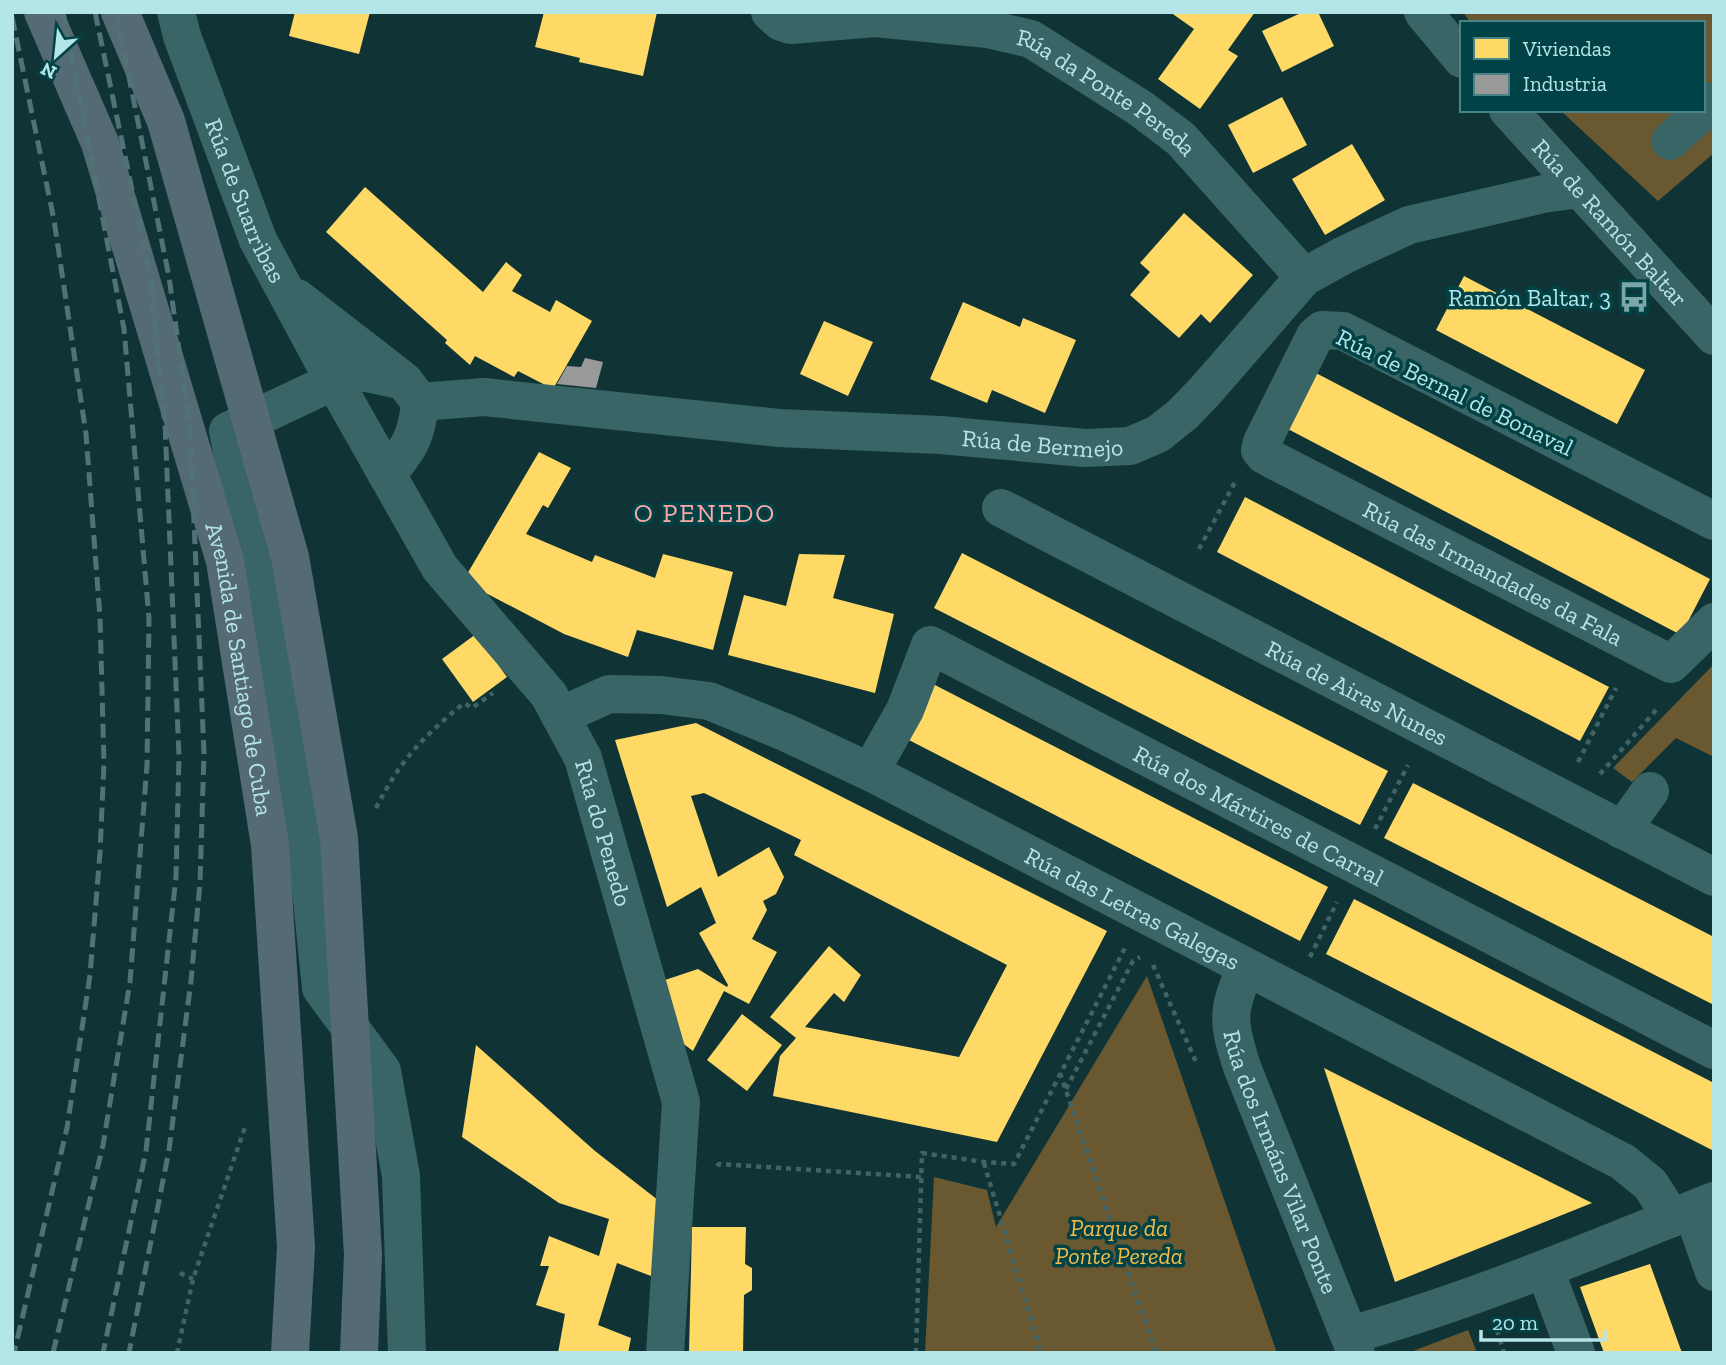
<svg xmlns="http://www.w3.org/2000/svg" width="1726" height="1365" font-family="'Zilla Slab',serif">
  <rect width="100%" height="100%" fill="#103436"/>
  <!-- green -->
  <g fill="#695830">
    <path d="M1463,12H1714V153L1658,201L1560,110H1703V23H1471Z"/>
    <path d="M1714,664V757L1676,738L1632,782L1613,768Z"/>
    <path d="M1147,976L1277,1353H925L934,1177L987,1190L996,1227Z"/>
    <path d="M1468,1330L1477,1353H1408Z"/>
  </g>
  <!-- homes -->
  <g fill="#ffd966">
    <path d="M295,12H370L359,54L289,36Z"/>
    <path d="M544,12H657L643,76L579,62L580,58L535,47Z"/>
    <path d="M1170,12H1255L1228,50L1238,56L1200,109L1158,79L1194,29Z"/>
    <path d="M1303,12H1318L1334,46L1282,72L1262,31Z"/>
    <path d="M1282,97L1307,145L1253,173L1228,125Z"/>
    <path d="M1352,144L1385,200L1325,235L1292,179Z"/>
    <path d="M365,187L483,292L506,262L522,275L512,291L550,312L556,300L592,321L553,389L518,371L514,377L475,356L470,365L445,343L447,340L326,232Z"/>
    <path d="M1184,213L1253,275L1210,323L1201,314L1179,338L1130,295L1150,272L1140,263Z"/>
    <path d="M1464,276L1645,370L1617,424L1436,330Z"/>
    <path d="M963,302L1020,327L1023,318L1076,340L1045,413L992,390L987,403L930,379Z"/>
    <path d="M824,321L873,342L848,396L800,374Z"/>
    <path d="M1314,372L1710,579L1681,635L1286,428Z"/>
    <path d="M539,452L571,468L548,508L543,505L526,534L592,562L595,555L655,578L663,554L733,572L713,650L637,630L628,657L564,634L463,581Z"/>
    <path d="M1245,497L1609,687L1580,741L1217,552Z"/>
    <path d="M962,553L1388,771L1360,825L934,608Z"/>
    <path d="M799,554L845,555L833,598L894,614L875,693L728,655L744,595L786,606Z"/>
    <path d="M476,634L507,677L473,702L442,659Z"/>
    <path d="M933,684L1328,887L1300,941L905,738Z"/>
    <path d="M696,723L1107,931L997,1142L773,1096L780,1056L796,1038L770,1017L829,946L861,975L844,1002L834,993L805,1027L959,1057L1007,965L794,855L801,840L704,793L691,796L718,877L769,847L784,877L776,894L763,901L767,910L752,939L777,952L749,1004L724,991L693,1051L673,1036L659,982L698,969L727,987L728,985L699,933L716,923L701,887L667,907L615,740Z"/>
    <path d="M1413,783L1714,937V1005L1384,838Z"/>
    <path d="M1354,899L1714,1083V1151L1326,954Z"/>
    <path d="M742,1014L782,1045L747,1091L707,1060Z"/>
    <path d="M476,1045L595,1151L663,1204L651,1276L617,1263L598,1325L631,1338L628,1353H558L565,1314L536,1305L549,1266H540L549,1236L599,1256L609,1219L559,1203L462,1137Z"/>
    <path d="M1324,1068L1592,1203L1395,1282Z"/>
    <path d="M692,1227H746L745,1264L752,1268V1290L744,1295L743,1353H689Z"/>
    <path d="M1650,1264L1682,1353H1604L1580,1287Z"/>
  </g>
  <!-- industry -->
  <path fill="#999" d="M585,358L603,362L596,388L557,384L567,366L581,367Z"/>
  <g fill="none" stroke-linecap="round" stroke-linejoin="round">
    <!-- path -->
    <g stroke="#406466" stroke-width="4.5" stroke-dasharray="5 5" stroke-linecap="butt">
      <path d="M1199,549L1235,482"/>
      <path d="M1578,762L1616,688"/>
      <path d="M1600,774L1657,709"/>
      <path d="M376,808C401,759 422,738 464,703L472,708L493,693"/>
      <path d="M1375,829L1408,765"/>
      <path d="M1310,957L1337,902"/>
      <path d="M1153,965L1196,1062"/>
      <path d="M1060,1073L1156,1353"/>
      <path d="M1066,1089L1133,961L1140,957"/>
      <path d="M984,1163L1041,1353"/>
      <path d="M717,1166L719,1164L921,1177"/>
      <path d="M180,1273L193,1279"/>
      <path d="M1497,1330L1504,1353"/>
      <path d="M177,1353L193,1279L246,1124"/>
      <path d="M916,1353L922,1153L984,1162L1014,1164L1125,948"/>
    </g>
    <!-- minor -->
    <g stroke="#3a6567" stroke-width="38">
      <path id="s1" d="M176,12L182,36L258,240L334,381L440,568L549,695L583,758L681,1102L665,1353"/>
      <path id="s2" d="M770,12L781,22L791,25L875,18L988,29L1031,39L1140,108L1181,139L1304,277"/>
      <path d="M1423,12L1462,59"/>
      <path id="s3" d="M1508,110L1714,336"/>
      <path d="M1670,141L1714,101"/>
      <path d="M297,298L399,377"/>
      <path id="s4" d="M420,402L484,397L779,428L940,435L1085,448L1130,446L1158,434L1183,414L1206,390L1304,277L1344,255L1409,225L1543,194L1580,189"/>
      <path d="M387,475C409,448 417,437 420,402L404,381L361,372L334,381L228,431L306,841L321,988L382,1071L401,1176L407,1353"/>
      <path id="s5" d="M1001,508L1714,877"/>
      <path id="s6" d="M1714,521L1343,331L1322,330L1315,336L1262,442L1260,450L1264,455L1283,465L1671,664L1714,622"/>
      <path id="s7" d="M560,716L609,694L661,695L709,701L787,733L870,772L1623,1162L1650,1184L1672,1218"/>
      <path id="s8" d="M870,772L905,710L930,645L1714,1050"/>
      <path d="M1622,830L1650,791"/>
      <path id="s9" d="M1246,968C1226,1011 1228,1023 1242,1067L1356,1353"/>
      <path d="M1692,1210L1714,1272"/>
      <path d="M1545,1270L1576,1353"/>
      <path d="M1350,1335C1475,1300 1594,1249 1714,1201"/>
    </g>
    <!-- highway -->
    <g stroke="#546b75" stroke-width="38">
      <path id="s10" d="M43,12L100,143L225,561L270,845L296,1247L290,1353"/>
      <path d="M120,12L166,121L290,557L339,838L363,1255L359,1353"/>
    </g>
    <!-- rail -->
    <g stroke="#517375" stroke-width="5" stroke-dasharray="14 7" stroke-linecap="butt">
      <path d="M95,12L150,276L165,425L179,756L176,877L146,1151L103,1353"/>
      <path d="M116,12L169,277L190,429L204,753L200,883L191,981L169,1150L129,1353"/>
      <path d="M12,17L54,220L86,434L100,617L104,763L100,853L90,975L67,1128L14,1353"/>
      <path d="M53,1353L103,1145L130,982L147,765L149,618L124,329L63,12"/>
    </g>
  </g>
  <!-- icons -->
  <defs>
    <symbol id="bus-bare" viewBox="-9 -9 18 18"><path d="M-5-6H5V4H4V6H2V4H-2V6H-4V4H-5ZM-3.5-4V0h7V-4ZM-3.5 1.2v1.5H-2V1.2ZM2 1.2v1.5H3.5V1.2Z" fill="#7ba7aa" stroke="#004246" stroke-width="2.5" paint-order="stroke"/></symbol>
  </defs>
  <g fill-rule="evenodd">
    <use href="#bus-bare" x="1612" y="275" width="44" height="44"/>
  </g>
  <g text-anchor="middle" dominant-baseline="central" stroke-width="7" stroke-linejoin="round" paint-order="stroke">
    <!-- street labels -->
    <g font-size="24" fill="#b4e5e8" stroke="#004246">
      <text stroke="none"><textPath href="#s2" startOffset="359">Rúa da Ponte Pereda</textPath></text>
      <text stroke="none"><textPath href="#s1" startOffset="201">Rúa de Suarribas</textPath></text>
      <text stroke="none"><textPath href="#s3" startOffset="152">Rúa de Ramón Baltar</textPath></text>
      <text transform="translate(1455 392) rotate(26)">Rúa de Bernal de Bonaval</text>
      <text stroke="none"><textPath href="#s4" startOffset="625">Rúa de Bermejo</textPath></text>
      <text stroke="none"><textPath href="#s6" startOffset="838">Rúa das Irmandades da Fala</textPath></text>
      <text stroke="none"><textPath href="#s10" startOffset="688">Avenida de Santiago de Cuba</textPath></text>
      <text stroke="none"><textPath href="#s5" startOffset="401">Rúa de Airas Nunes</textPath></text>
      <text stroke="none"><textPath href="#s8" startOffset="511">Rúa dos Mártires de Carral</textPath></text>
      <text stroke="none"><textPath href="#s1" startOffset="934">Rúa do Penedo</textPath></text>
      <text stroke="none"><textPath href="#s7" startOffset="626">Rúa das Letras Galegas</textPath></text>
      <text stroke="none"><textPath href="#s9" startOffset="205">Rúa dos Irmáns Vilar Ponte</textPath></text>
    </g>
    <!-- poi labels -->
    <g font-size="24" fill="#b4e5e8" stroke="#004246" text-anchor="end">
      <text x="1611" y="297">Ramón Baltar, 3</text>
    </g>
    <!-- park labels -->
    <g font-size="24" font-style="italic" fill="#f4ba45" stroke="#004246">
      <text x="1119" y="1227">Parque da<tspan x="1119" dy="28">Ponte Pereda</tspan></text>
    </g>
    <!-- neighbourhood labels -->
    <g font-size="26" letter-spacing="2" fill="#fda9a6" stroke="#004246">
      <text x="705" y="513">O PENEDO</text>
    </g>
  </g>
  <!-- border -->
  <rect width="1726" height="1365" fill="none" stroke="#b4e5e8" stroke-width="28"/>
  <!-- legend -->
  <rect x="1460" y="21" width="245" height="91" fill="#004246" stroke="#488387" stroke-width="2"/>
  <rect x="1474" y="38" width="35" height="21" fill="#ffd966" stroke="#488387" stroke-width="2"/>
  <text x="1523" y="56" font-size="21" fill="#b4e5e8">Viviendas</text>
  <rect x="1474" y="74" width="35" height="21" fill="#999999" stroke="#488387" stroke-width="2"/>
  <text x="1523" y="91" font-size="21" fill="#b4e5e8">Industria</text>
  <!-- north arrow -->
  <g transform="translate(56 56) rotate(207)" stroke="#004246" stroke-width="5" paint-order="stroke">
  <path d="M0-5L12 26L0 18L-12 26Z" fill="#b4e5e8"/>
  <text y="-10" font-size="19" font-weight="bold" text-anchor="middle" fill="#b4e5e8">N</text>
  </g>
  <!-- scale -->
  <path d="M1481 1330v10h124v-10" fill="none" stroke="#b4e5e8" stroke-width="3.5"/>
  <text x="1492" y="1330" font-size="21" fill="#b4e5e8" stroke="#004246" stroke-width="5" paint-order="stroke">20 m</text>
</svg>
